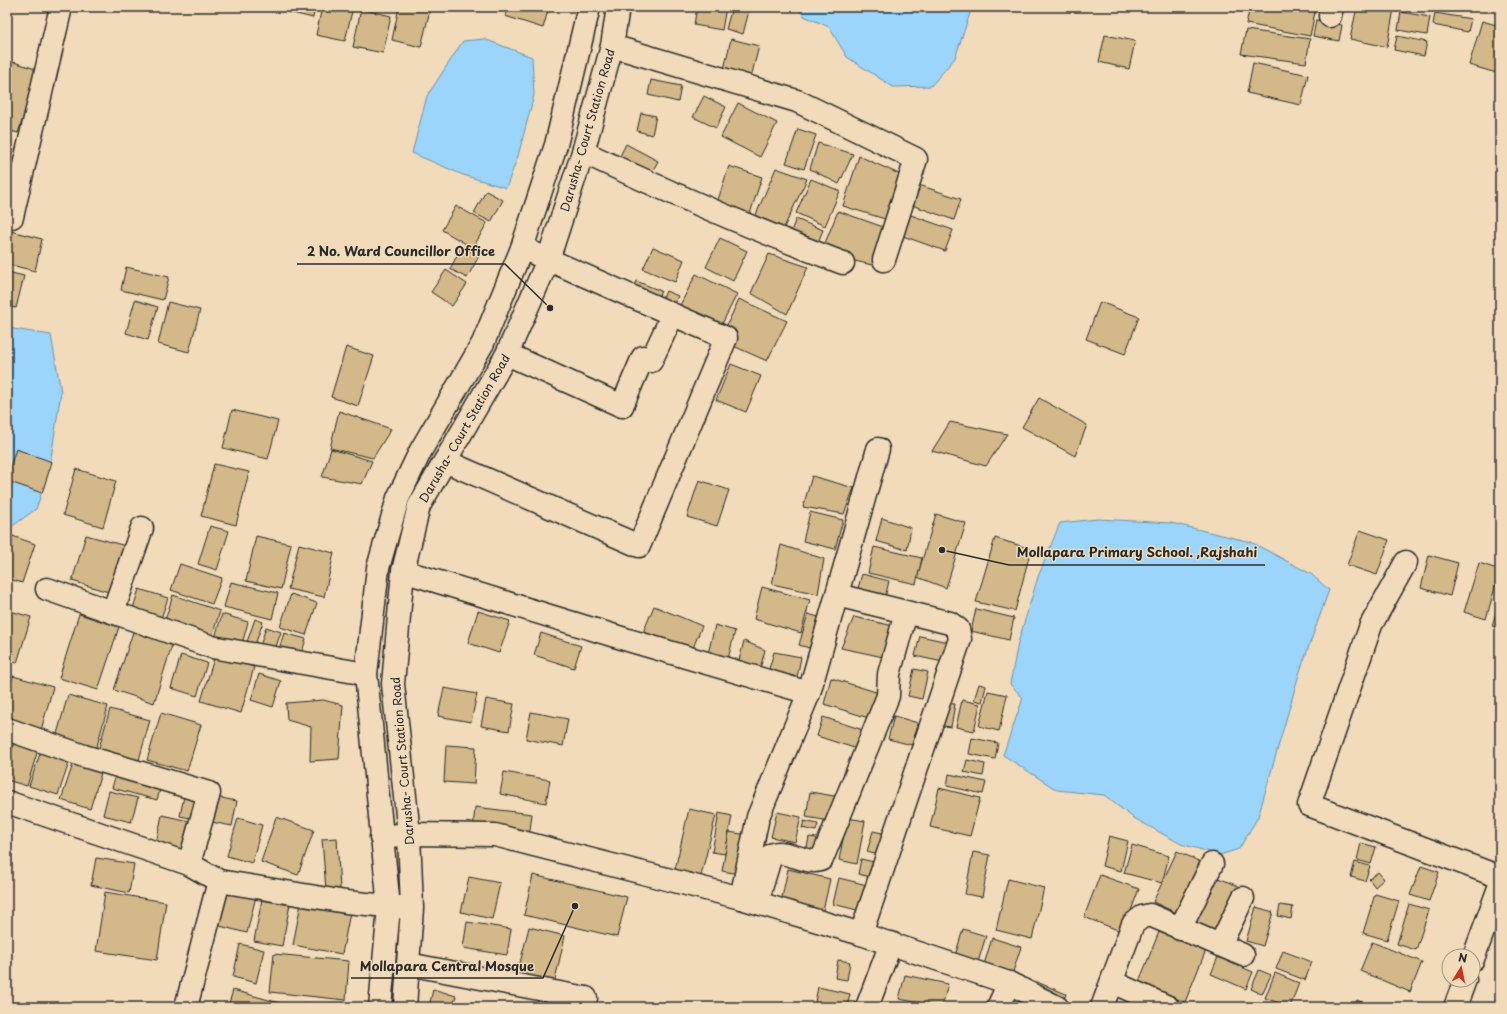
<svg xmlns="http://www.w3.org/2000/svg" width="1507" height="1014" font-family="'Playpen Sans',sans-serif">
  <rect width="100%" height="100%" fill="#f1dbba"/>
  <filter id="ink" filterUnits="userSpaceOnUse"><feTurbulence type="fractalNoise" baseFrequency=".025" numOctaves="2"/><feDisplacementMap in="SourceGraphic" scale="8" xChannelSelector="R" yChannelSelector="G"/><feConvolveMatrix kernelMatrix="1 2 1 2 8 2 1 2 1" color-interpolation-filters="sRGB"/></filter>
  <g filter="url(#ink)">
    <!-- water -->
    <g fill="#9bd5fb" stroke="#6e91a8">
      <path d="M796,7H972L955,58L931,86L893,87L847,57L829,27L804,16Z"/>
      <path d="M484,39L532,57L534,95L518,156L506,188L463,175L412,153L427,96L463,41Z"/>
      <path d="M7,328L51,335L61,392L49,471L36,509L7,530Z"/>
      <path d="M1098,519L1171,523L1251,542L1311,574L1329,590L1300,671L1258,817L1239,849L1220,855L1181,844L1132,817L1104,795L1057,790L1003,755L1023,698L1010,684L1018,643L1038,577L1060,523Z"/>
    </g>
    <!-- building -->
    <g fill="#d3b889" stroke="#2b2b2b">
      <path d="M285,7H315L313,18L284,11Z"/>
      <path d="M322,7H353L345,41L316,35Z"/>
      <path d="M399,7H417L430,10L421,47L392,40Z"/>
      <path d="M508,7H549L543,28L505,16Z"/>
      <path d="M697,7H726L722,30L694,25Z"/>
      <path d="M732,7H750L743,34L726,29Z"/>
      <path d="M1250,7H1316L1310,36L1246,24Z"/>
      <path d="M1357,7H1383L1394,9L1387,47L1350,39Z"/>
      <path d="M361,9L391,16L383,53L353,47Z"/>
      <path d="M1401,12L1430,17L1427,35L1398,30Z"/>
      <path d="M1435,13L1471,19L1468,32L1433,25Z"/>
      <path d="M1316,20L1342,25L1339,41L1313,36Z"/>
      <path d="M1482,21L1500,26V74L1469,65Z"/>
      <path d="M1246,30L1310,39L1306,63L1241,54Z"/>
      <path d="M1105,35L1135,41L1129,69L1099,62Z"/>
      <path d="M1397,36L1427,42L1424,56L1394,50Z"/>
      <path d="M731,39L759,46L748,89L721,82Z"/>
      <path d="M7,60L39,70L18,133L7,130Z"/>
      <path d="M1253,63L1308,75L1301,105L1247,93Z"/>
      <path d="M651,80L681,86L678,102L648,95Z"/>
      <path d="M704,96L726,107L716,128L693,117Z"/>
      <path d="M738,103L777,123L760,157L721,137Z"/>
      <path d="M641,113L656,116L652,135L637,131Z"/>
      <path d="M798,129L816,135L804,169L786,163Z"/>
      <path d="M818,143L853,154L839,184L810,169Z"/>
      <path d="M626,144L658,161L650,176L618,160Z"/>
      <path d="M859,156L899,174L885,219L843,206Z"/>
      <path d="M729,166L762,177L746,226L714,212Z"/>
      <path d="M776,168L807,179L780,236L752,224Z"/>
      <path d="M811,179L840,191L825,226L796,213Z"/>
      <path d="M916,184L961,199L954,220L909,204Z"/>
      <path d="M486,191L503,200L491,222L474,213Z"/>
      <path d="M456,206L487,223L473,248L442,230Z"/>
      <path d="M838,211L886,228L872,265L821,253Z"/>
      <path d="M908,214L953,230L945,251L900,235Z"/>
      <path d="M796,219L823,230L814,252L787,241Z"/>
      <path d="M7,230L42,239L35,271L7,264Z"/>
      <path d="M720,238L747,251L733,281L706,267Z"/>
      <path d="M462,246L479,256L467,278L450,269Z"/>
      <path d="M653,247L684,260L675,282L643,269Z"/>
      <path d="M769,254L808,267L787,314L751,293Z"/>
      <path d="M126,267L169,277L163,300L121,290Z"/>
      <path d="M446,270L467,284L452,306L431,292Z"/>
      <path d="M7,272L24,276L16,308L7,306Z"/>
      <path d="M696,274L737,294L715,338L674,317Z"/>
      <path d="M636,281L661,291L654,307L630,297Z"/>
      <path d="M666,291L678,296L670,315L658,311Z"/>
      <path d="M739,299L787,321L767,361L720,340Z"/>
      <path d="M135,300L158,307L148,340L126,333Z"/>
      <path d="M168,302L200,310L189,352L158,344Z"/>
      <path d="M1100,302L1139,317L1125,354L1086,339Z"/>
      <path d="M346,347L374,356L358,406L331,397Z"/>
      <path d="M731,364L761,376L746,412L716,400Z"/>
      <path d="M1039,398L1087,425L1075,456L1022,427Z"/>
      <path d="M232,410L278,421L268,459L223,448Z"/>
      <path d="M339,411L391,429L373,458L330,448Z"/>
      <path d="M950,422L1007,434L986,466L932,451Z"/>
      <path d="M16,449L52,462L42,493L7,481V475Z"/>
      <path d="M331,449L372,461L362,484L322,477Z"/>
      <path d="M214,464L249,472L236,525L201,516Z"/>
      <path d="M76,469L116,481L103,527L63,515Z"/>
      <path d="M812,476L854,488L844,514L803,507Z"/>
      <path d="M699,480L729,490L717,526L687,517Z"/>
      <path d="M810,512L843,520L835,549L803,541Z"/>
      <path d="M936,514L966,523L946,588L917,577Z"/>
      <path d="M882,518L911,528L907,550L876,541Z"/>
      <path d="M210,526L229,531L217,570L198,564Z"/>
      <path d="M1360,530L1389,540L1377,575L1347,565Z"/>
      <path d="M7,534L35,544L22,583L7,578Z"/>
      <path d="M86,535L126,546L112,593L72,581Z"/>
      <path d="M256,536L291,544L281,589L246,581Z"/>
      <path d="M995,538L1031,549L1015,611L976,602Z"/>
      <path d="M299,544L334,553L324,597L288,589Z"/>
      <path d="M781,545L824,559L818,594L772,584Z"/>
      <path d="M874,547L922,558L916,584L868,573Z"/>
      <path d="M1429,555L1458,563L1450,596L1421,588Z"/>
      <path d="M1479,563L1500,570L1486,619L1464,612Z"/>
      <path d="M180,564L222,578L212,604L171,590Z"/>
      <path d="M862,574L889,581L883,606L855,599Z"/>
      <path d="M231,582L278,593L272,619L224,607Z"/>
      <path d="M762,587L810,600L801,633L754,619Z"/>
      <path d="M139,589L168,598L157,630L129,621Z"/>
      <path d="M291,594L317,603L306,635L280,627Z"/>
      <path d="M173,595L220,611L210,642L163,627Z"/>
      <path d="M1500,599V628L1492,626Z"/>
      <path d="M654,606L702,626L688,660L640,640Z"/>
      <path d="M976,609L1014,618L1009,640L971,631Z"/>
      <path d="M7,610L31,617L17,663L7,660Z"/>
      <path d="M478,611L510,621L499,653L468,643Z"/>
      <path d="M79,614L119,627L98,690L59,678Z"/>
      <path d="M222,614L248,622L241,648L214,641Z"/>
      <path d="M808,614L829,620L820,651L799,645Z"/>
      <path d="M854,617L898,627L888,658L841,648Z"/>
      <path d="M255,619L263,622L251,656L243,653Z"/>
      <path d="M715,625L735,631L726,667L706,662Z"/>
      <path d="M135,626L174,639L154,703L114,690Z"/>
      <path d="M266,627L281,632L271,661L257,656Z"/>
      <path d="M284,633L306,639L298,665L276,659Z"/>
      <path d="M541,633L581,646L574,668L534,655Z"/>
      <path d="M920,636L948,642L943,662L915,656Z"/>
      <path d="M744,641L765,650L757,680L736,672Z"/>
      <path d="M774,652L801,657L795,688L766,679Z"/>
      <path d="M181,655L207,663L197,696L171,688Z"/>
      <path d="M215,655L254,667L241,713L201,701Z"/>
      <path d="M914,669L928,672L922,699L908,696Z"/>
      <path d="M259,674L281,681L273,707L251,700Z"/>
      <path d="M7,675L13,676L7,695Z"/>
      <path d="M13,676L53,687L40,734L7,724V698Z"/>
      <path d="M831,678L879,693L872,719L824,704Z"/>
      <path d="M979,684L986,686L982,702L974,700Z"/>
      <path d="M444,688L477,694L471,722L438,716Z"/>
      <path d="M988,691L1007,695L999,731L979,726Z"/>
      <path d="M68,695L108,706L95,753L55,741Z"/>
      <path d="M486,699L514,704L509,731L481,726Z"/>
      <path d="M323,700L343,705L339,759L310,761L311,727L287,720L286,703Z"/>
      <path d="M962,700L980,704L974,731L956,727Z"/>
      <path d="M946,703L955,704L951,727L943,726Z"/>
      <path d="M110,709L150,720L137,767L97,755Z"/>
      <path d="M531,712L568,719L563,746L526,739Z"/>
      <path d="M161,713L201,725L187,771L147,760Z"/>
      <path d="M894,716L918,723L912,745L888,739Z"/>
      <path d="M823,717L866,731L860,750L817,736Z"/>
      <path d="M7,733L14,735L7,756Z"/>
      <path d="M16,736L40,743L27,786L7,780V766Z"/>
      <path d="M972,738L998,743L995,759L969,754Z"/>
      <path d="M43,745L72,754L58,795L29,786Z"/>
      <path d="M446,745L476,747L474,784L444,782Z"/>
      <path d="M75,758L103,767L90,809L61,800Z"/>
      <path d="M967,760L985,764L983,776L964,772Z"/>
      <path d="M119,764L164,776L157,800L112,788Z"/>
      <path d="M504,772L550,780L546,803L500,794Z"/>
      <path d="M949,774L986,782L983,794L947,786Z"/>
      <path d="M939,788L980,798L970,836L930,827Z"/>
      <path d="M109,791L138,798L131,822L103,815Z"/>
      <path d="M185,791L237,801L232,826L180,816Z"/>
      <path d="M810,792L840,797L836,822L806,817Z"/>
      <path d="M475,807L532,814L528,846L472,839Z"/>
      <path d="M689,809L716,815L699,884L673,878Z"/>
      <path d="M777,812L801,817L795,842L771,837Z"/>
      <path d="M719,813L732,816L725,854L712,852Z"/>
      <path d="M162,815L193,822L185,855L155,848Z"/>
      <path d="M276,817L314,830L298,875L261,862Z"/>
      <path d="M238,818L262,825L252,863L227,856Z"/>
      <path d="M847,818L865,821L857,864L839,860Z"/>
      <path d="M804,821L818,824L816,831L802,828Z"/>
      <path d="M873,831L892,835L886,857L867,852Z"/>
      <path d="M729,832L753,836L745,875L722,871Z"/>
      <path d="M1109,836L1128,841L1121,871L1102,866Z"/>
      <path d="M809,837L823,839L820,856L806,853Z"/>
      <path d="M337,838L340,889L326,890L322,839Z"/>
      <path d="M1361,843L1376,847L1371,864L1357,860Z"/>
      <path d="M1132,845L1169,856L1162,883L1124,873Z"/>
      <path d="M1177,851L1207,865L1183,916L1153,902Z"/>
      <path d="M973,852L990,855L982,897L965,894Z"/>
      <path d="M96,858L134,864L129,893L91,885Z"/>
      <path d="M861,859L882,864L879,879L858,874Z"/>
      <path d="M1355,862L1370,866L1365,881L1351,877Z"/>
      <path d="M1421,866L1439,872L1429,901L1410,895Z"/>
      <path d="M788,869L830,879L823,911L781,902Z"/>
      <path d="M1378,872L1384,879L1375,887L1369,879Z"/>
      <path d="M533,875L627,897L617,937L524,915Z"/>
      <path d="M1100,875L1139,889L1123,932L1084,917Z"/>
      <path d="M1213,876L1241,887L1221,937L1192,925Z"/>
      <path d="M469,877L500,883L492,919L461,912Z"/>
      <path d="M839,878L871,886L865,912L833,904Z"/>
      <path d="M1008,879L1044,888L1032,939L996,930Z"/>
      <path d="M221,888L256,896L247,933L212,924Z"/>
      <path d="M105,892L166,902L157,960L96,951Z"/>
      <path d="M263,894L291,899L282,946L254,941Z"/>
      <path d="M1375,894L1399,901L1387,940L1363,933Z"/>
      <path d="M302,898L351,907L342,954L293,945Z"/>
      <path d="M1409,904L1429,910L1416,950L1397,944Z"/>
      <path d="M1280,905L1293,907L1291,919L1278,916Z"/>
      <path d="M1256,907L1273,912L1263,946L1246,941Z"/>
      <path d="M467,922L511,929L507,955L463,948Z"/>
      <path d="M529,927L565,936L551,997L514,987Z"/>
      <path d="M963,929L986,936L978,962L955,956Z"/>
      <path d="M1159,932L1206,950L1185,1002L1138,984Z"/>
      <path d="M992,938L1021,947L1012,975L983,968Z"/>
      <path d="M1372,942L1422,962L1410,992L1360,971Z"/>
      <path d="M240,944L264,950L256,983L233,977Z"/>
      <path d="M1283,951L1312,962L1305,980L1276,969Z"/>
      <path d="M274,954L349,961L346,1000L270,992Z"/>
      <path d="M1218,957L1253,972L1246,989L1211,974Z"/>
      <path d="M838,960L850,962L847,980L835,978Z"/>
      <path d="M1259,970L1271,975L1262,994L1251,989Z"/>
      <path d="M1275,973L1299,983L1290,1007L1265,998Z"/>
      <path d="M905,975L948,984L942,1007L899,999Z"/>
      <path d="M1037,982L1066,994L1061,1007L1031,996Z"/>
      <path d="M818,987L850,994L847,1007H814Z"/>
      <path d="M433,989L456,996L453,1007H429Z"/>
      <path d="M233,990L294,1007H228Z"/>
      <path d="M1008,996L1036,1006V1007H1004Z"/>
      <path d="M1357,1000L1373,1007H1354Z"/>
      <path d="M303,1003L337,1007H302Z"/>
      <path d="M463,1003L480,1007H462Z"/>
    </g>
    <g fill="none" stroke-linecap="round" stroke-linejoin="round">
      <defs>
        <g id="minor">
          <path d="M1330,16L1332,7"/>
          <path d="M612,46L797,101L916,159L884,260"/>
          <path d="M583,152C668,192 755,230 843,263"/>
          <path d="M12,217L61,7"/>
          <path d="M507,354L622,406L643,357L651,361L672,316"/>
          <path d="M445,461L639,546L726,338L522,248"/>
          <path d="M1406,562L1371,625L1309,805L1500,877"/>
          <path d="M403,571L628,640L809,693L758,817L741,898"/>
          <path d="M47,589L212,647L366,674"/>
          <path d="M837,595L950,623L958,629L960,639L861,934"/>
          <path d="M113,612L142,528"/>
          <path d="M809,693L878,449"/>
          <path d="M7,729L84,756L209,793L189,864"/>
          <path d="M7,802L189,864L219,881L346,902L408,908"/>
          <path d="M381,837L409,834L495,835L741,898L861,934L1009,983L1057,1007"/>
          <path d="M757,902L771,855C785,847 809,867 822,859L888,696L889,674L906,613"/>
          <path d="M1180,929L1212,864"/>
          <path d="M1220,945L1243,898"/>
          <path d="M1473,959L1500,885"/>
          <path d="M408,964L586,998"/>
          <path d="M1112,982L1168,1007"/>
          <path d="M186,1007L219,881"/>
          <path d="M867,1007L891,943"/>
          <path d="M998,1007L1009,983"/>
          <path d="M1102,1007L1133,924L1142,917L1150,915L1243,955"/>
          <path d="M1455,1007L1465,980"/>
        </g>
        <g id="tertiary">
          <path d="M380,1007L389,907L366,674L378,568L398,498L421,450L483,343L522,248L556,145L589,7"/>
          <path d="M405,1007L412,908L409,834L393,684L403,571L419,506L507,354L548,260L583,152L612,46L618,7"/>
        </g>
      </defs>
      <!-- minor casing -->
      <use href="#minor" stroke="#2b2b2b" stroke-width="25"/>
      <!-- tertiary casing -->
      <use href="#tertiary" stroke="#2b2b2b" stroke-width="25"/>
      <!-- minor -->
      <use href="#minor" stroke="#f1dbba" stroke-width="22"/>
      <!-- tertiary -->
      <use href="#tertiary" stroke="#f1dbba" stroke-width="22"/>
    </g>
  </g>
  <g text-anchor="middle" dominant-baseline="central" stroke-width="3" stroke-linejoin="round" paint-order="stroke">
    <!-- street labels -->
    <g font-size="12" fill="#2b2b2b" stroke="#f1dbba">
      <text transform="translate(587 130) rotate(-74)">Darusha- Court Station Road</text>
      <text transform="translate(464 428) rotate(-60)">Darusha- Court Station Road</text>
      <text transform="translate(402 761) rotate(-95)">Darusha- Court Station Road</text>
    </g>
  </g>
  <!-- callouts -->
  <path fill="none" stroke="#2b2b2b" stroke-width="1.5" d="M550 308L505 264H297M942 550L1009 565H1265M575 906L543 978H351"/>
  <g fill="#2b2b2b" stroke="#f1dbba" stroke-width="1.5">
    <circle cx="550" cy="308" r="4"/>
    <circle cx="942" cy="550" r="4"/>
    <circle cx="575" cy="906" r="4"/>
  </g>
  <g font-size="13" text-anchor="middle" font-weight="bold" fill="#2b2b2b" stroke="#f1dbba" stroke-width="3" stroke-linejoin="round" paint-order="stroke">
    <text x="401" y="256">2 No. Ward Councillor Office</text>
    <text x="1137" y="557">Mollapara Primary School. ,Rajshahi</text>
    <text x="447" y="971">Mollapara Central Mosque</text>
  </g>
  <!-- margin -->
  <rect width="1507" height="1014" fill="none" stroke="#f1dbba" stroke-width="24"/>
  <rect x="12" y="12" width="1483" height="990" fill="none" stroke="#2b2b2b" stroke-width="1.5" filter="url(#ink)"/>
  <!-- north arrow -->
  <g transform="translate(1461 968) rotate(10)"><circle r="19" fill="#f1dbba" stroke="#a29581"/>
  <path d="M0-3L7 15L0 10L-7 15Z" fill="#c8321e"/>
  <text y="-6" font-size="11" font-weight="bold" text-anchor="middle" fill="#2b2b2b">N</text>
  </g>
</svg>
